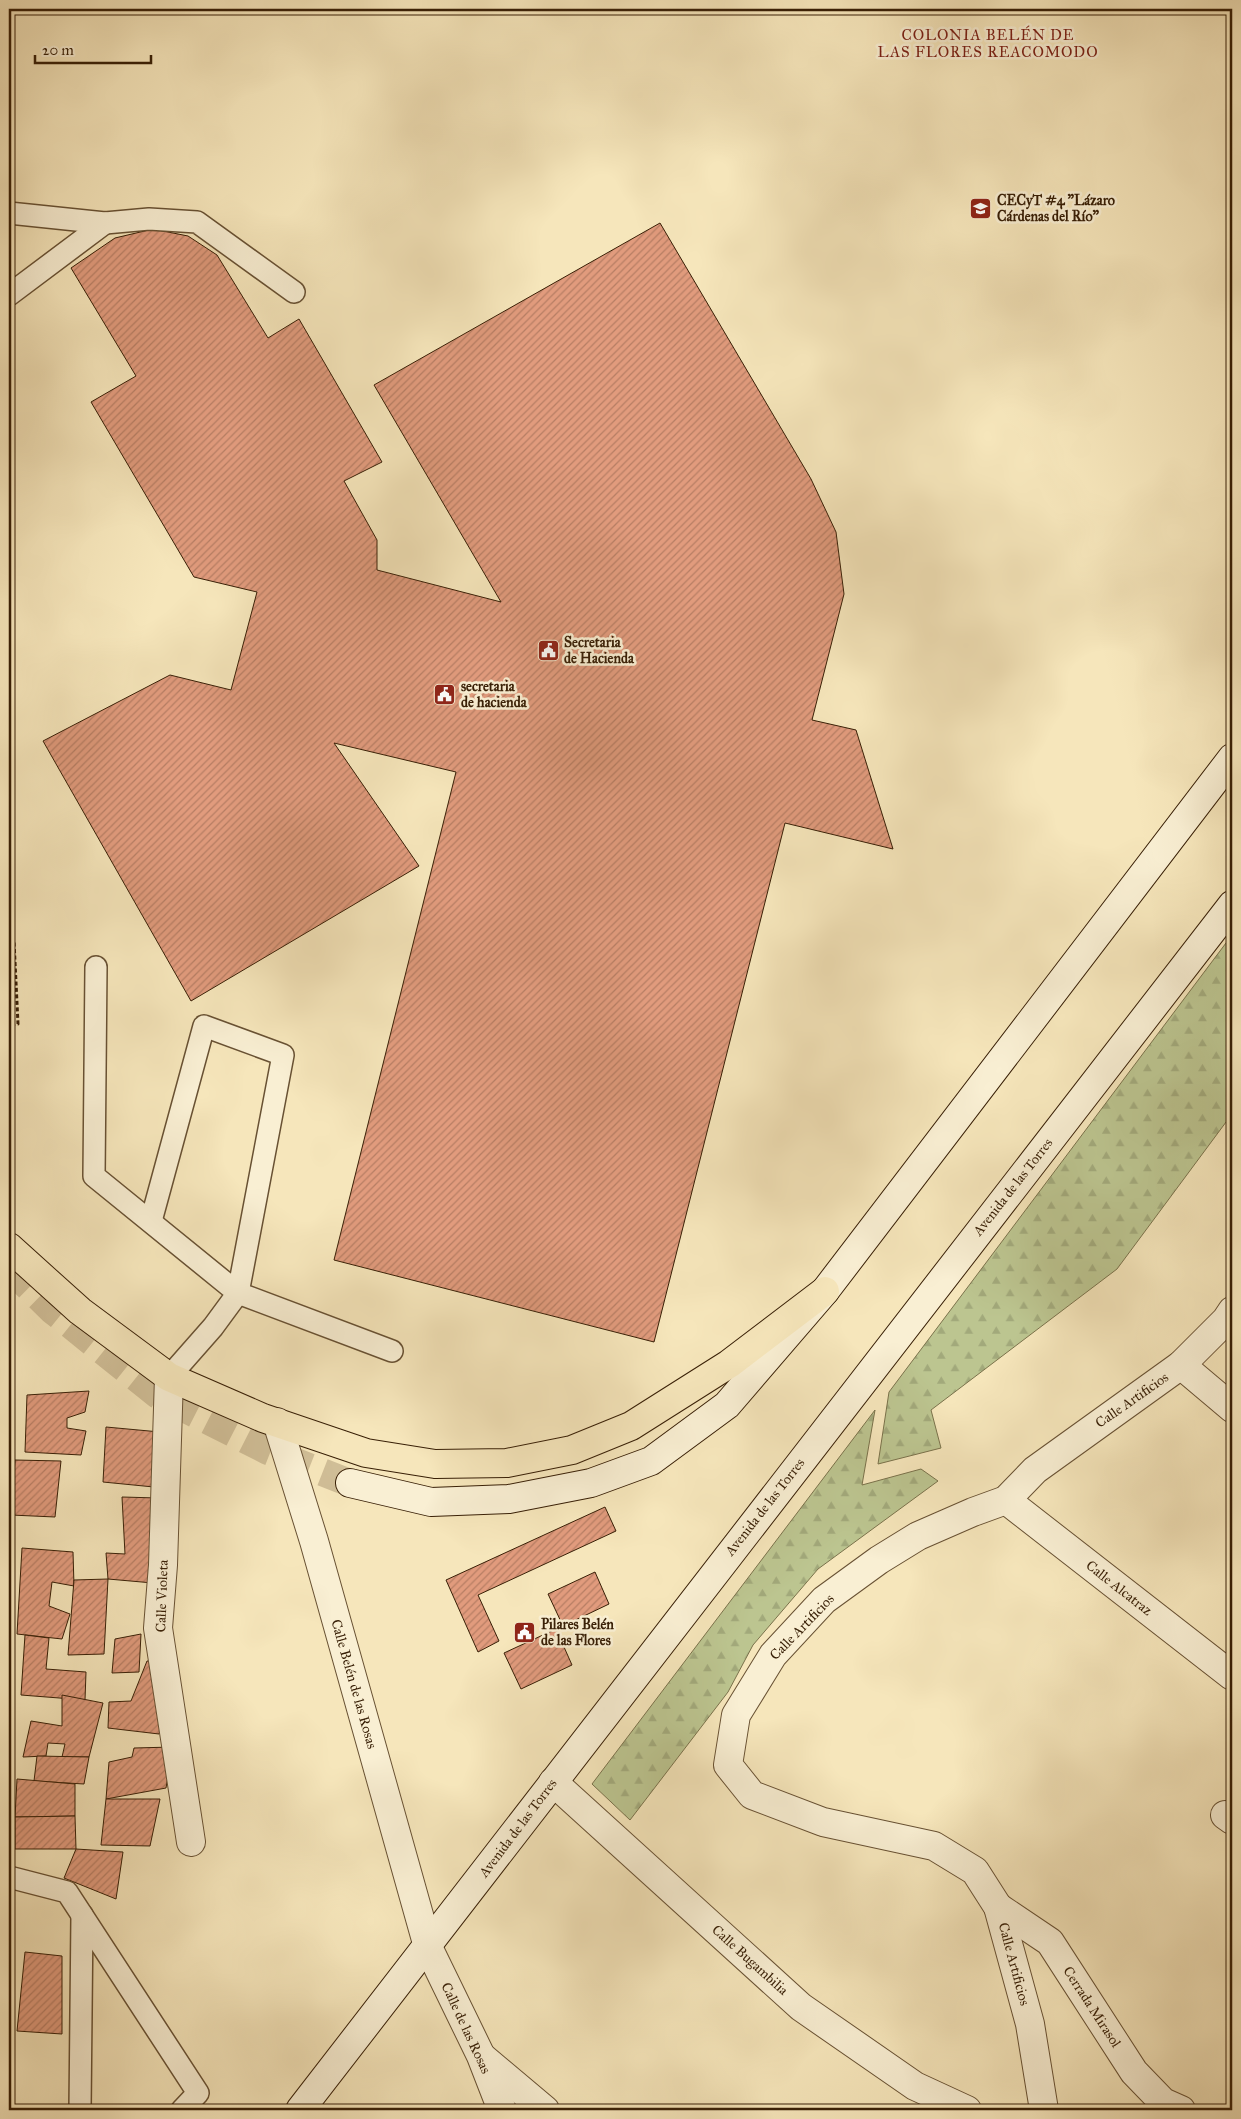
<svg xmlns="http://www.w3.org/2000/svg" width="1241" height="2119" font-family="'IM FELL Great Primer',serif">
  <defs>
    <pattern id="forest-firs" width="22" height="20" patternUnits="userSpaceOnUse" patternTransform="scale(1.25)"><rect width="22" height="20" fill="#bcc590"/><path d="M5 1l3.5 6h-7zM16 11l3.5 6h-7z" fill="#a2a97b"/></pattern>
    <pattern id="building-hatch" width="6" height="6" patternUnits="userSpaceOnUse" patternTransform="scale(1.25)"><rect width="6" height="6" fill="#e19b7d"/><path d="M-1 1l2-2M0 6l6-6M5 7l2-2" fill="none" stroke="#b77e64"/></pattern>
  </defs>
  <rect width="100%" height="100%" fill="#f6e6bb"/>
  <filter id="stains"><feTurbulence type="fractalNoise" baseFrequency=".004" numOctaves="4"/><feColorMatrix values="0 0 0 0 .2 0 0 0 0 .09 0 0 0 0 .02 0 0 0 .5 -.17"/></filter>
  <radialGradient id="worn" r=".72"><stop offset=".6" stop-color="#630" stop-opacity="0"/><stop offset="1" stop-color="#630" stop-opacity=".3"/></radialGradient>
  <!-- forest -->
  <g fill="url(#forest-firs)" stroke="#7a724b">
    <path d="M1232,935V1114L1117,1269L931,1410L941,1448L878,1464L889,1392Z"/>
    <path d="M875,1410L862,1485L921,1469L938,1481L818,1569L753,1645L728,1692L630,1820L592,1784Z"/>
  </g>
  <!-- building -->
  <g fill="url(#building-hatch)" stroke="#381f06">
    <path d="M660,223L811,479L836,532L844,594L812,720L856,730L893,849L785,823L654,1342L334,1260L456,772L334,743L419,866L191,1001L43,741L170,675L231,690L257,592L194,577L91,402L136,376L71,268L115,238L153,229L188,236L217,255L268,338L299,319L382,462L344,481L377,540V570L501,602L374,385Z"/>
    <path d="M89,1391L85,1412L67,1418V1428L86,1431L81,1455L25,1452L27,1395Z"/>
    <path d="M106,1427L160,1432L164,1488L103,1482Z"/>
    <path d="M15,1460L61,1461L55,1517L11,1515Z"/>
    <path d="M122,1497L158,1498L153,1583L108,1579L106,1553L125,1554Z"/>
    <path d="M605,1507L616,1531L478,1595L499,1641L478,1652L446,1580Z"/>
    <path d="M22,1548L73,1552L74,1586L52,1582L49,1606L70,1614L62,1639L17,1634Z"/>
    <path d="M595,1572L609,1604L563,1626L548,1594Z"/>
    <path d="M108,1579L104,1654L68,1655L74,1580Z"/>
    <path d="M556,1629L572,1665L521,1689L504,1653Z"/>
    <path d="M141,1634L139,1672L112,1673L115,1639Z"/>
    <path d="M25,1635L49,1638L46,1669L86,1672L85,1700L21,1695Z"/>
    <path d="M147,1661H160L162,1723L159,1734L108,1728L109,1702L131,1701Z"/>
    <path d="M62,1695L103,1703L89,1757H62L65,1744L48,1743L46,1756L23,1757L31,1721L62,1726Z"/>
    <path d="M173,1747L166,1788L106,1799L109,1762L132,1757L134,1748Z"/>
    <path d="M37,1756L89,1757L84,1784L34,1781Z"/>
    <path d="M17,1779L75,1784V1816L15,1817Z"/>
    <path d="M106,1799H160L150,1846L101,1845Z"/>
    <path d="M75,1816L76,1849H15V1817Z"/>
    <path d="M76,1849L123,1852L116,1899L64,1878Z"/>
    <path d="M25,1952L62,1956V2034L17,2031Z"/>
  </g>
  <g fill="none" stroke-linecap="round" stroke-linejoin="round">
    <!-- secondary-tunnel -->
    <path stroke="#d0be97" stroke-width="28" stroke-dasharray="28 14" stroke-linecap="butt" d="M9,1268L52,1310L158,1395L268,1451L350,1483"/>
    <defs>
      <g id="lane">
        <path d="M9,213L105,223L149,219L197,222L294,292"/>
        <path d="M9,295L105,223"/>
        <path d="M96,967L94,1176L238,1293L213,1327L169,1377"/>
        <path d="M151,1221L204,1026L283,1055L238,1293L392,1351"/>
        <path d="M9,1877L67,1892L198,2093L182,2110"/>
        <path d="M80,2110L82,1915"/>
      </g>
      <g id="street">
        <path d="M1181,1365L1232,1408"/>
        <path d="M169,1377L163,1565L158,1628L191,1842"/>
        <path d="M277,1422L314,1541L428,1947L481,2056L502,2110"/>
        <path d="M1006,1500L1232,1676"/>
        <path d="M553,1782L801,2007L915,2086L967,2110"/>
        <path d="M1225,1815L1232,1820"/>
        <path d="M998,1907L1050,1942L1134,2072L1163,2102L1181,2110"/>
        <path d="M482,2057L545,2110"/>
        <path d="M1044,2110L1030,2024L998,1907L975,1871L934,1846L823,1822L752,1795L728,1765L736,1715L773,1655L824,1600L879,1560L918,1536L973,1512L1006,1500L1035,1470L1181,1365L1226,1320L1232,1311"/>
      </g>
      <g id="secondary">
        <path d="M350,1483L431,1502L509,1499L591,1483L651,1461L727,1405L825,1291L1232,758"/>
        <path d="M300,2110L1232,905"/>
      </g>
      <path id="highway" d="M9,1247L80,1311L169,1377L263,1418L366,1453L435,1464L507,1463L572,1450L631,1426L729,1364L825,1291"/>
    </defs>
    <!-- lane casing -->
    <use href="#lane" stroke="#685133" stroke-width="24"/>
    <!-- street casing -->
    <use href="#street" stroke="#685133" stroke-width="30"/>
    <!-- secondary casing -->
    <use href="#secondary" stroke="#381f06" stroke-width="30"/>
    <!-- highway casing -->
    <use href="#highway" stroke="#381f06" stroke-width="30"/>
    <!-- path -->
    <path stroke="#381f06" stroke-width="3" stroke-dasharray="4 2.5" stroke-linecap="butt" d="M9,941H14L18,1024L9,1025"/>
    <!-- lane -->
    <use href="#lane" stroke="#f9efd3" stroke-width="21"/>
    <!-- street -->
    <use href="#street" stroke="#f9efd3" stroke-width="28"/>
    <!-- secondary -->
    <use href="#secondary" stroke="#f9efd3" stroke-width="28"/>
    <!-- highway -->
    <use href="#highway" stroke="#f6e6bb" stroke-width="28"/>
  </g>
  <!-- icons -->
  <defs>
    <symbol id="school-square" viewBox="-11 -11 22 22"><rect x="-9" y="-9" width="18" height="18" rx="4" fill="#8f2418" stroke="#f9efd3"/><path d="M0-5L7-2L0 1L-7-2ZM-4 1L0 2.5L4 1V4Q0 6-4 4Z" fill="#fff"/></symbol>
    <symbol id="civic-square" viewBox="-11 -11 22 22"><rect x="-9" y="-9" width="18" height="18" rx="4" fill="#8f2418" stroke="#f9efd3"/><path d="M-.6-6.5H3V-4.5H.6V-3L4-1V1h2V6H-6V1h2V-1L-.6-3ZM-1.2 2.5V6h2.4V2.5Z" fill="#fff"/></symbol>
  </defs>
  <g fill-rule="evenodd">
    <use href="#school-square" x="968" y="196" width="25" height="25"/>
    <use href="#civic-square" x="536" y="638" width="25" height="25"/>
    <use href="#civic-square" x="432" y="682" width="25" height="25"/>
    <use href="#civic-square" x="512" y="1620" width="25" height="25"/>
  </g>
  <g text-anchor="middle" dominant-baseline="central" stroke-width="5" stroke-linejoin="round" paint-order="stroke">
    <!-- poi labels -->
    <g font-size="14" font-weight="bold" fill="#381f06" stroke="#f9efd3" text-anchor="start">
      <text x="997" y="200">CECyT #4 "Lázaro<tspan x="997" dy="16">Cárdenas del Río"</tspan></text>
      <text x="564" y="642">Secretaria<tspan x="564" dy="16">de Hacienda</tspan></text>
      <text x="461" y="686">secretaria<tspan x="461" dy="16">de hacienda</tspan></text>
      <text x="541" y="1624">Pilares Belén<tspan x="541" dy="16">de las Flores</tspan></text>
    </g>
    <!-- street labels -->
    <g font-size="14" fill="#381f06" stroke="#f9efd3">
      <text transform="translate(1013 1187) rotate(-52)">Avenida de las Torres</text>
      <text transform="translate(1132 1400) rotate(-35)">Calle Artificios</text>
      <text transform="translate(765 1507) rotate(-52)">Avenida de las Torres</text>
      <text transform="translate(1119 1588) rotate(38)">Calle Alcatraz</text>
      <text transform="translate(162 1596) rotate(-88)">Calle Violeta</text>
      <text transform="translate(802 1627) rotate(-46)">Calle Artificios</text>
      <text transform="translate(354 1684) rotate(74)">Calle Belén de las Rosas</text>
      <text transform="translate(518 1828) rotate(-53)">Avenida de las Torres</text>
      <text transform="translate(750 1960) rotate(42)">Calle Bugambilia</text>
      <text transform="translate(1014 1964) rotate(75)">Calle Artificios</text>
      <text transform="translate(1092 2007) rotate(57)">Cerrada Mirasol</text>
      <text transform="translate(466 2028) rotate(65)">Calle de las Rosas</text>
    </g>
    <!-- neighbourhood labels -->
    <g font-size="15" letter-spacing="1" fill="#7a1f14" stroke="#f9efd3">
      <text x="988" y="35">COLONIA BELÉN DE<tspan x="988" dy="17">LAS FLORES REACOMODO</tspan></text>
    </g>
  </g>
  <!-- margin -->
  <rect width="1241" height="2119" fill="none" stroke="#f6e6bb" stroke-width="30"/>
  <rect x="10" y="10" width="1221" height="2099" fill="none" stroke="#381f06" stroke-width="2.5"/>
  <rect x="15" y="15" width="1211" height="2089" fill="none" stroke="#381f06"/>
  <!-- scale -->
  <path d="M35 55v8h116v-8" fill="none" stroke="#381f06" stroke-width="2.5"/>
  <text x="42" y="55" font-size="15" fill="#381f06" stroke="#f9efd3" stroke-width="4" paint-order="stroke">20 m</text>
  <rect width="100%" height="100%" filter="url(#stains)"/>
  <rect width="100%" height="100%" fill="url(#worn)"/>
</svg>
